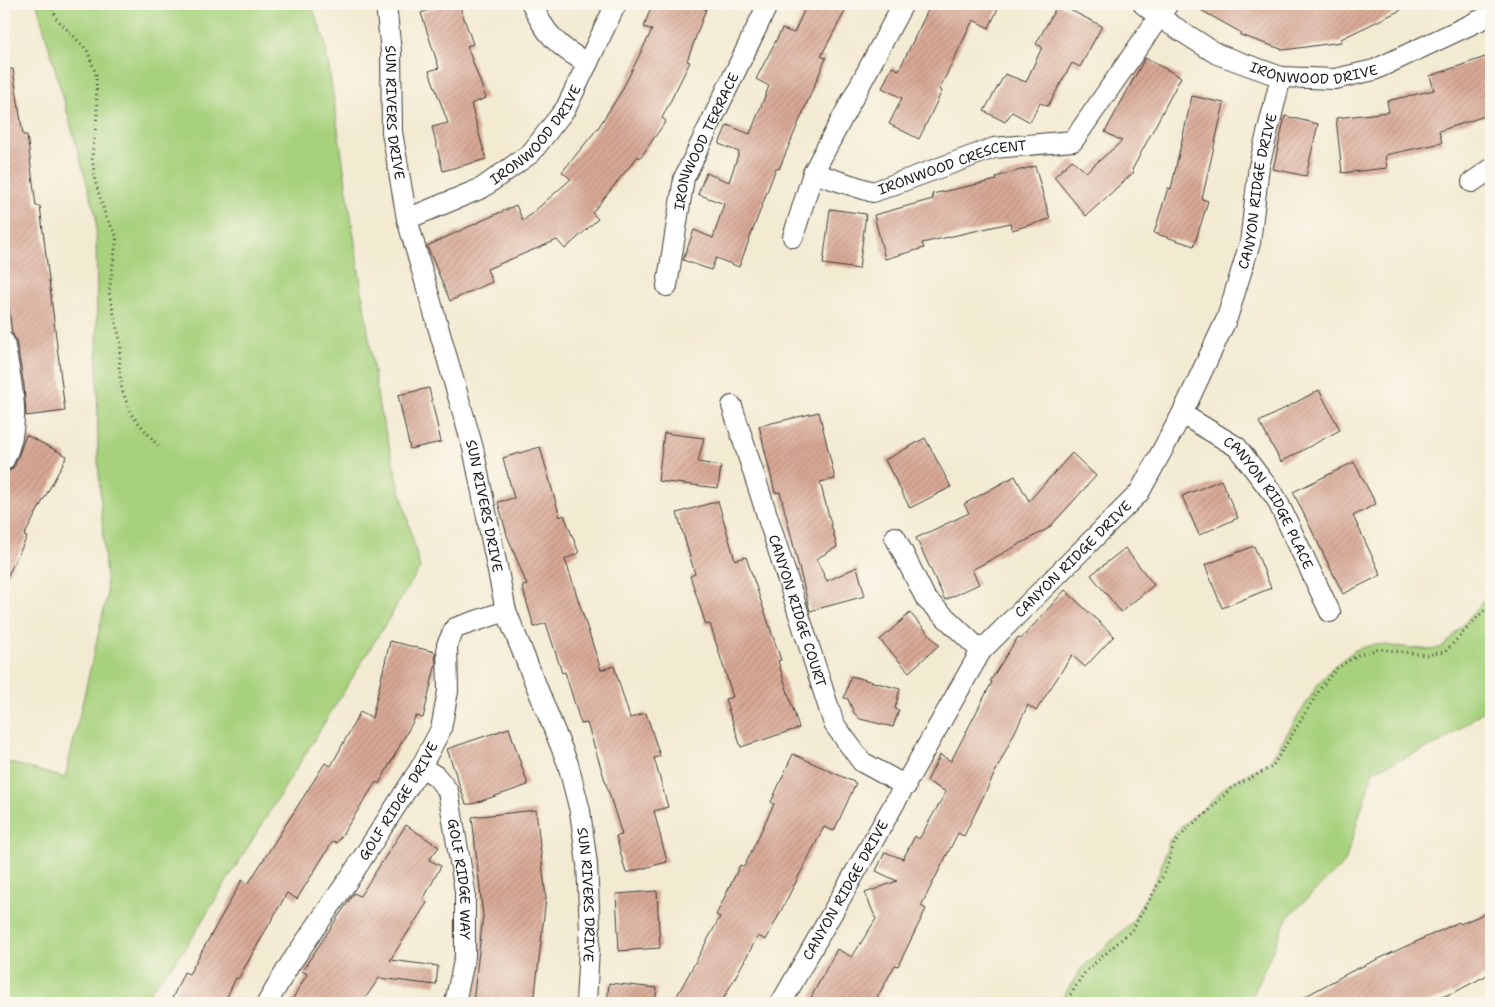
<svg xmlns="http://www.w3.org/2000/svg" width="1495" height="1007" font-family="'Shantell Sans',sans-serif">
  <defs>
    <pattern id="building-hatch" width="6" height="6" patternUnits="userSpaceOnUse" patternTransform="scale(1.25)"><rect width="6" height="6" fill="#d8a895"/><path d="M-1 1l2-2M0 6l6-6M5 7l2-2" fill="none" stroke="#b99080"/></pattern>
  </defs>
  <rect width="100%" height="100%" fill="#fbf7ec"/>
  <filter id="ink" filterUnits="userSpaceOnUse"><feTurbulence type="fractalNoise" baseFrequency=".02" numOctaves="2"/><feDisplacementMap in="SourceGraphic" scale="10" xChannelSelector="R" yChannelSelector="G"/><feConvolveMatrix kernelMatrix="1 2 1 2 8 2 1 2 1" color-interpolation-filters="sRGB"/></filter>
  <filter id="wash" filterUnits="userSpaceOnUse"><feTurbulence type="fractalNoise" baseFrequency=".0096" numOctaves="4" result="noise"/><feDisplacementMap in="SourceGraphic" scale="20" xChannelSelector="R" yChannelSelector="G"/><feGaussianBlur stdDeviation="1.12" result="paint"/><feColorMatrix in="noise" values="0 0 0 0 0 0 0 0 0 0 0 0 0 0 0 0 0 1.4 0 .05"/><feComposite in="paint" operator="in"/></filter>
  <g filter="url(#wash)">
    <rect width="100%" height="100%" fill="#f3ead2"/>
    <!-- green -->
    <g fill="#a7d17d" stroke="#62764c">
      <path d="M37,4H311L325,41L379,406L420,568L185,949L141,1003H4V761L65,778L107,596L98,459L96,216Z"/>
      <path d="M1491,593V679L1487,708L1442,742L1373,771L1345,862L1287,918L1251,1000V1003H1059L1081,969L1132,922L1159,873L1169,841L1182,825L1204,808L1227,785L1269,762L1319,683L1334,666L1355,650L1375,644L1431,650L1443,647Z"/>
    </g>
    <g id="blocks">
      <!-- building -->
      <g fill="url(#building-hatch)">
        <path d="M446,4H459L473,44L467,46L486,98L471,104L486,159L443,171L432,127L448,123L429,71L439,68L421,13Z"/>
        <path d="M652,4H692L706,9L687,61L690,62L662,118L666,121L640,158L638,156L592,213L598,219L565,249L557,240L487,269L492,282L450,301L427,246L516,205L523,221L571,179L562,172L598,128L621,92L652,30L644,27Z"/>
        <path d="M807,4H849L821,56L826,58L779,169L776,168L739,267L716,258L711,270L683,260L694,230L713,238L724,204L698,194L706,173L729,182L739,152L719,144L727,125L750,134L769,86L756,79L782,29L794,33Z"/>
        <path d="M931,4H1000L989,28L973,20L939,90L942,91L919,139L889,124L902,98L882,88L892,67L899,70Z"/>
        <path d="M1058,4L1102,26L1080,67L1072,63L1048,106L1040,103L1030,122L1012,112L1005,122L984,111L1005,74L1026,82L1042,47L1036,44Z"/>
        <path d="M1190,4H1413L1341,39V42L1284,50L1240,35V32Z"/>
        <path d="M1491,55V114L1439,131L1442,143L1385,155L1387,168L1342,173L1336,118L1389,112L1387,101L1434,90L1430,76Z"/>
        <path d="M1145,58L1181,77L1132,170L1134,172L1086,216L1054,177L1072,160L1086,172L1122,141L1105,132Z"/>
        <path d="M4,69H13L23,135H27L36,206H40L65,411L26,416L24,385L16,340L12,333L4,267Z"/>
        <path d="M1192,96L1224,103L1202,199L1208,201L1194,246L1154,233L1168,188L1171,189Z"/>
        <path d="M1285,116L1318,124L1306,176L1273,169Z"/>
        <path d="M1035,166L1050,219L1012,230L1010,223L922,243L924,248L885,259L874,215L933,199L932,194L997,180L996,177Z"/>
        <path d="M830,209L866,214L859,269L823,264Z"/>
        <path d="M429,388L441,442L410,449L398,395Z"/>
        <path d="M1319,390L1340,430L1281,462L1259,422Z"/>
        <path d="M819,412L835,479L820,482L837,547L816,559L827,581L857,567L865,596L810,611L780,492L775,493L759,426Z"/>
        <path d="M664,433L704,438L698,462L721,466L718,488L658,481Z"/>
        <path d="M26,435L67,456L24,536L27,537L4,583V472L11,470L15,465Z"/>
        <path d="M925,438L951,487L910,508L885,460Z"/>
        <path d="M540,447L560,517L564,515L579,553L565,559L601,670L614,666L630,718L646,713L660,756L654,758L668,807L654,811L667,862L626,873L616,836L622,835L587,723L581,724L565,672L562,673L546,623L534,627L522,586L527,585L507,535L498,502L514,498L503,458Z"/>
        <path d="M1072,453L1096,476L1049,528L972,570L979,584L945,600L916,538L969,513L964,504L1015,476L1029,501Z"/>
        <path d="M1354,462L1376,504L1353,516L1381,575L1343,594L1293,492Z"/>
        <path d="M1221,480L1238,518L1199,535L1182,496Z"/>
        <path d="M718,501L735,560L746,557L781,660L778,661L799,728L741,747L725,699L733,697L710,624L706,625L690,576L695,574L677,513Z"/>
        <path d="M1254,546L1271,588L1222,608L1205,565Z"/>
        <path d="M1125,548L1154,585L1121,612L1091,575Z"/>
        <path d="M1065,590L1114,636L1085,667L1072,655L1036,711L1028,705L964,836L958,833L921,906L926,909L898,966L895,965L874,1003H808L837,949L852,957L876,919L865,893L897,881L876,871L885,852L903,859L915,836L919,839L946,792L927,781L940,755L951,761L992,682L990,681L1018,637L1021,639Z"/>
        <path d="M910,613L939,645L909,672L880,640Z"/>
        <path d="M390,641L435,652L436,663L423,718L416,716L379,784L376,782L337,843L333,841L297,899L287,893L238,979L236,978L224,1003H170L184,972L189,974L242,880L248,884L325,763L331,766L360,712L372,718Z"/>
        <path d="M851,676L900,689L895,709L899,710L893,727L860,719L854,713L848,699L844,698Z"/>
        <path d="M509,728L528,785L472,804H466L447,749Z"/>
        <path d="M793,754L856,783L834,831L824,827L766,940L758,936L721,1003H673L720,917L716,915L740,865L744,867L774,804L771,802Z"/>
        <path d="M536,810L546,898L534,1003H473L483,916L472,817Z"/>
        <path d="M406,825L439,847L429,860L441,866L423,900L427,903L390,960L438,966L436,985L379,978L362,1003H290L307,974L302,971L354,893L360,896Z"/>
        <path d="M657,891L660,948L619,951L616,894Z"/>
        <path d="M1491,911V973L1457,991L1427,1003H1293L1350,972L1459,922L1460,924Z"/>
        <path d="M609,983L657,988L655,1003H607Z"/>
      </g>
    </g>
  </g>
  <g filter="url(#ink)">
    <use href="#blocks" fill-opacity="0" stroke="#3c3b37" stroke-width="1"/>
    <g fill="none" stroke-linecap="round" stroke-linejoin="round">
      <defs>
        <g id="minor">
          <path id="s1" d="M386,4L391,52L392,132L407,219L473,448L506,611L568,764L580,811L587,864L590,930L586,1003"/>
          <path d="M532,4C544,33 560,49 588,63"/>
          <path id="s2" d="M903,4L813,173L873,192L994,148L1073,141L1168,4"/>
          <path id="s3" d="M1143,4L1159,17L1217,54L1281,77L1335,79L1374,70L1491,15"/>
          <path d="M1472,182L1491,169"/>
          <path id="s4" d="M407,219L482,188L531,153L566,108L616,4"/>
          <path d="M793,237L813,173"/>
          <path id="s5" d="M667,286L684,178L768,4"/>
          <path d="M4,342C11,382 23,422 4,460"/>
          <path id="s6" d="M732,406L834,724L862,762L906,786"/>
          <path id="s7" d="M1182,414L1237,447L1276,498L1330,612"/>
          <path d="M895,537L926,599L981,651"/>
          <path id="s8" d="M421,767L436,776L448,791L465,891V956L455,1003"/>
          <path id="s9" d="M267,1003L290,964L351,876L421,767L441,729L448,691L447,645L455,628L506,611"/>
          <path id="s10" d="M781,1003L981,651L1139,493L1182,414L1227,318L1250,243L1259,166L1281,77"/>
        </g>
      </defs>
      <!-- minor casing -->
      <use href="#minor" stroke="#3c3b37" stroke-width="22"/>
      <!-- path -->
      <g stroke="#3c3b37" stroke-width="3" stroke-dasharray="1 4" stroke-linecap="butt">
        <path d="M51,4L56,18L87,50L96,74L97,115L92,157L95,181L106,217L117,237L109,292L121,345L119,369L122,390L131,414L159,447"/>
        <path d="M1065,1003L1085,972L1132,930L1164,874L1174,844L1189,827L1209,811L1231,788L1272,767L1322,686L1336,669L1358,655L1379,649L1427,655L1445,652L1491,603"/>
      </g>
      <!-- minor -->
      <use href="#minor" stroke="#fff" stroke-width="20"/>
    </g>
  </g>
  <g text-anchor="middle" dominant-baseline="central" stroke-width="4" stroke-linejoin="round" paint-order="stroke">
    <!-- street labels -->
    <g font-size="14" fill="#1c1c1c" stroke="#fbf7ec">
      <text stroke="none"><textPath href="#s3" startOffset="190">IRONWOOD DRIVE</textPath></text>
      <text stroke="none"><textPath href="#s1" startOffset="109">SUN RIVERS DRIVE</textPath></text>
      <text stroke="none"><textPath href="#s4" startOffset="158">IRONWOOD DRIVE</textPath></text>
      <text stroke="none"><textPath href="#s5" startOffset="151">IRONWOOD TERRACE</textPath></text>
      <text stroke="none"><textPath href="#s2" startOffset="338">IRONWOOD CRESCENT</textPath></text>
      <text stroke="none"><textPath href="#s10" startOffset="955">CANYON RIDGE DRIVE</textPath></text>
      <text stroke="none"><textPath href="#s7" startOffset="128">CANYON RIDGE PLACE</textPath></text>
      <text stroke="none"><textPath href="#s1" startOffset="514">SUN RIVERS DRIVE</textPath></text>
      <text stroke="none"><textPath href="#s10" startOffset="535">CANYON RIDGE DRIVE</textPath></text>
      <text stroke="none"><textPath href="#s6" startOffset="215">CANYON RIDGE COURT</textPath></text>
      <text stroke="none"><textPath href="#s9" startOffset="241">GOLF RIDGE DRIVE</textPath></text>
      <text stroke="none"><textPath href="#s8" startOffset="126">GOLF RIDGE WAY</textPath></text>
      <text stroke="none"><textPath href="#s10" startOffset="130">CANYON RIDGE DRIVE</textPath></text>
      <text stroke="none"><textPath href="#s1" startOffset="919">SUN RIVERS DRIVE</textPath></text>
    </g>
  </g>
  <!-- margin -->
  <rect width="1495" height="1007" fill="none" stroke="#fbf7ec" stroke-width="20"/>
</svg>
